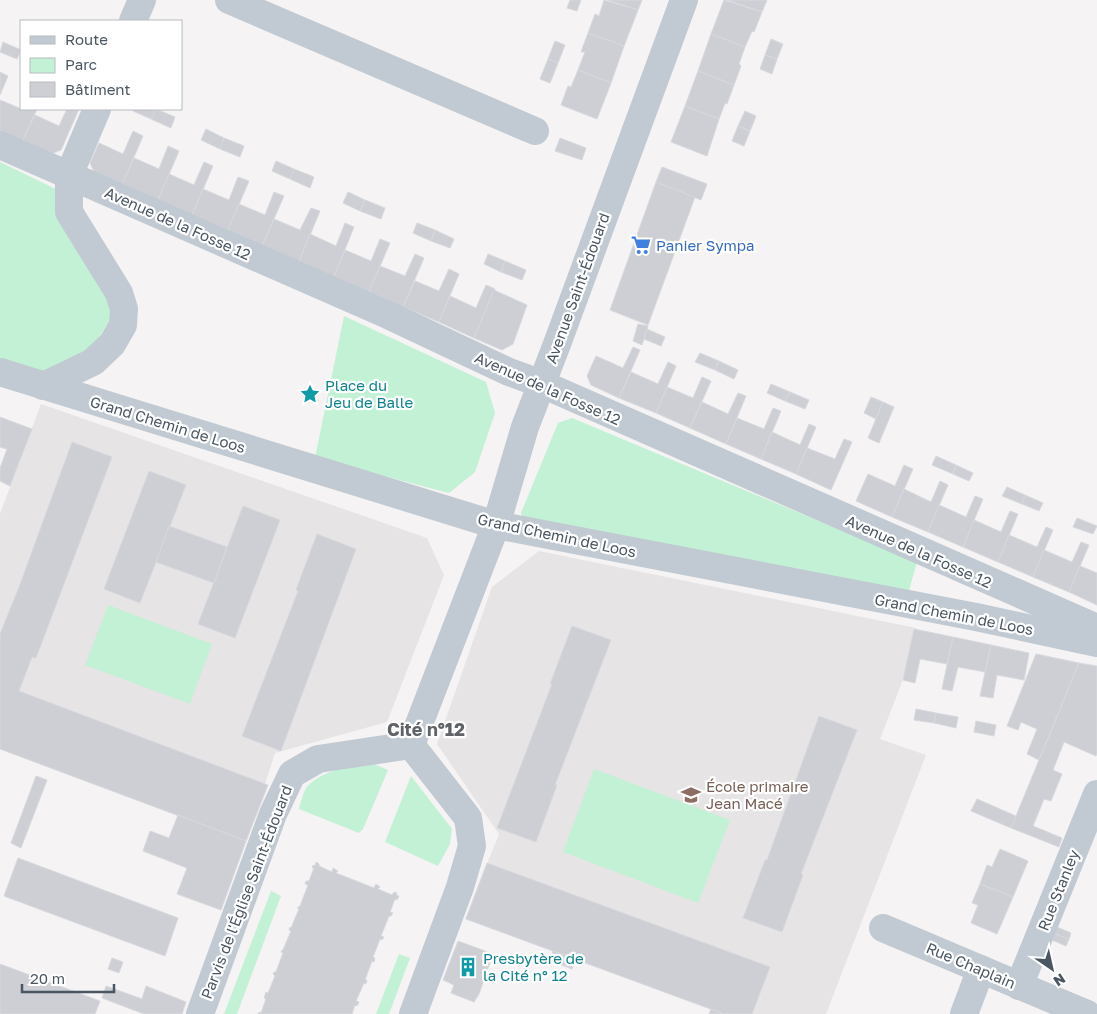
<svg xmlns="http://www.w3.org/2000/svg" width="1097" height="1014" font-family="'Golos Text',sans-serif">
  <rect width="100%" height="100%" fill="#f5f3f3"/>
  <!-- education -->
  <g fill="#e6e4e5">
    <path d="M41,404L427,538L444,575L387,722L275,753L247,841L0,749V514Z"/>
    <path d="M539,551L916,628L904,677L880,739L926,755L826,1014H724L465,919L499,834L437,744L492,587Z"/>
  </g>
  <!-- green -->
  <g fill="#c3f1d5">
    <path d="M0,162L66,194L123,298L92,349L39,374L0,362Z"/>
    <path d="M344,316L486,382L495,413L475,472L449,493L315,458Z"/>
    <path d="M572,418L917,562L908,594L524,523L521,513L558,423Z"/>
    <path d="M108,605L212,644L190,704L85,665Z"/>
    <path d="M374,764L388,770L363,829L359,833L299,809C301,802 303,792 307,787C321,770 354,765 374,764Z"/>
    <path d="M594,769L730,820L698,903L563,852Z"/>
    <path d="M411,776L452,829L450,844L438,866L385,842Z"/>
    <path d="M271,891L281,896L237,1014H224Z"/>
    <path d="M399,954L410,958L389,1014H376Z"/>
  </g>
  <!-- building -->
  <g fill="#cdcfd5" stroke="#d7d9de">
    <path d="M570,0H581L577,11L567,8Z"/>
    <path d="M604,0L638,10L624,46L588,33L595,14L599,16Z"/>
    <path d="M608,0H642L638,10Z"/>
    <path d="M724,0L762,12L754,32L752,31L745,47L711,34Z"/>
    <path d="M727,0H767L762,12Z"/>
    <path d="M588,33L624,46L611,83L578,70L585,52H581Z"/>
    <path d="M711,34L745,47L739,64L741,66L734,85L698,71Z"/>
    <path d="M771,39L783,44L777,59L765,55Z"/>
    <path d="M555,41L565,45L558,63L548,59Z"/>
    <path d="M3,42L21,50L17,59L0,52Z"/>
    <path d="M765,55L777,59L772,74L760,69Z"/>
    <path d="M548,59L558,63L550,83L540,79Z"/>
    <path d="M578,70L611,83L597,119L561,105L568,86L571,87Z"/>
    <path d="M698,71L734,85L727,104L725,103L719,119L685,106Z"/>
    <path d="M0,72L8,76L0,95Z"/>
    <path d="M0,100L24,110L37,109L22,142L0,132Z"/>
    <path d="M685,106L719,119L707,156L671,142Z"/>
    <path d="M67,109H79L61,150L51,154L22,142L35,115L59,126Z"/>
    <path d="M133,109H156L151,119L133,111Z"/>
    <path d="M156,109L175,117L171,128L151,119Z"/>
    <path d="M745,111L756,116L750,131L738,126Z"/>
    <path d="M738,126L750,131L744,146L732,141Z"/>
    <path d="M206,129L224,138L220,149L201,140Z"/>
    <path d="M133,131L143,136L122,185L94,172L90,163L99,143L123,154Z"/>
    <path d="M224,138L244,146L240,157L220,149Z"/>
    <path d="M560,138L586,148L582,160L555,151Z"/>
    <path d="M168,146L179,151L158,200L122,185L134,158L159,169Z"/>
    <path d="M276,161L294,169L290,179L272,171Z"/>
    <path d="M204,162L213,166L192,215L158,200L169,174L194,185Z"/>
    <path d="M662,167L707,184L701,200L656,182Z"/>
    <path d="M294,169L314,177L310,188L290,179Z"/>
    <path d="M238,177L249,181L228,230L192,215L203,189L229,200Z"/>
    <path d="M656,182L695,197L648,325L610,310Z"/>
    <path d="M274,192L284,196L262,246L228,230L239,204L265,215Z"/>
    <path d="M348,192L365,200L360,211L343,203Z"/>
    <path d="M365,200L385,208L381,219L360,211Z"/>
    <path d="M311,208L320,211L299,262L262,246L274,219L300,230Z"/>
    <path d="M345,223L354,227L334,277L299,262L310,234L336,246Z"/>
    <path d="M417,223L435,230L431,241L413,233Z"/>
    <path d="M435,230L454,239L450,248L431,241Z"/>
    <path d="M380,239L390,243L369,292L334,277L345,250L371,261Z"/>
    <path d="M415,254L424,258L403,307L369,292L380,266L405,276Z"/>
    <path d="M488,254L505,261L501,272L484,264Z"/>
    <path d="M505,261L526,270L522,280L501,272Z"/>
    <path d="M449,269L459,274L439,322L403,307L415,281L439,291Z"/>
    <path d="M486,285L495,289L474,338L439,322L450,296L476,308Z"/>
    <path d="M494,290L527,305L513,344L502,350L474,338Z"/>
    <path d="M638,324L648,326L642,345L633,341Z"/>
    <path d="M647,329L665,337L661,346L644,339Z"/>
    <path d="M633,347L640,350L619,398L591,385L587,376L596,356L623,368Z"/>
    <path d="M700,353L719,361L715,370L695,362Z"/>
    <path d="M719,361L738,370L734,379L715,370Z"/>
    <path d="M668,362L676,366L656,413L619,398L631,372L658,384Z"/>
    <path d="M702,377L711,381L690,428L656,413L667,387L693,398Z"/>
    <path d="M771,384L790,392L785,401L767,393Z"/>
    <path d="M790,392L809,400L805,409L785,401Z"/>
    <path d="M738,393L746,396L726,444L690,428L702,402L728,414Z"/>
    <path d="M871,397L883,402L876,419L864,413Z"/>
    <path d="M883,402L894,407L879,443L868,438Z"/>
    <path d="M773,408L781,411L761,459L726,444L737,418L764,429Z"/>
    <path d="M0,417L32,429L10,486L0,481V468L7,449L0,447Z"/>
    <path d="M809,424L816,427L796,474L761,459L772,432L800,445Z"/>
    <path d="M844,439L852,442L831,490L796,474L807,448L835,459Z"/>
    <path d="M72,442L112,457L36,658L32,657L19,691L268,785L246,841L0,749V634L19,587Z"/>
    <path d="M936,456L956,465L953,474L932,465Z"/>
    <path d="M904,465L913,469L892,517L856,501L868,474L895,486Z"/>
    <path d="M956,465L973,473L969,481L953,474Z"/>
    <path d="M149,471L186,485L140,603L104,589Z"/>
    <path d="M940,481L948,485L928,532L892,517L904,489L931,502Z"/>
    <path d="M1007,487L1025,495L1022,504L1002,496Z"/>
    <path d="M1025,495L1043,503L1039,511L1022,504Z"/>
    <path d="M975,496L983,499L963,547L928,532L939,505L966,517Z"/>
    <path d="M243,506L280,520L235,638L198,624Z"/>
    <path d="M1010,511L1018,514L998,562L963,547L974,520L1001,532Z"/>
    <path d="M1077,518L1097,526L1093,534L1073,527Z"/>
    <path d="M169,526L227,547L214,583L156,562Z"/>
    <path d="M1046,527L1053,530L1033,577L998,562L1009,535L1037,547Z"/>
    <path d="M317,534L356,549L281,751L242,736L298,591L296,590Z"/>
    <path d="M1081,542L1089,545L1069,592L1033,577L1044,550L1072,562Z"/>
    <path d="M1080,566L1097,573V605L1069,592Z"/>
    <path d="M572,626L611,640L555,785H557L536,842L497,828L552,684H550Z"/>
    <path d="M914,629L953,637L947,664L920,659L915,683L903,680Z"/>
    <path d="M953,637L991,645L985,672L958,667L952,691L942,689Z"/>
    <path d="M991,645L1029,653L1024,680L997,675L993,698L980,696Z"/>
    <path d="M1036,654L1079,663L1039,760L1027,754L1037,729L1021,722L1018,730L1007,726Z"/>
    <path d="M1079,663L1097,666V753L1096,756L1064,742L1053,770L1062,774L1051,801L1044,799L1033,826L1062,838L1059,847L1011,828Z"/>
    <path d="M916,709L936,713L934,723L914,720Z"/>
    <path d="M936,713L958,717L956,728L934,723Z"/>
    <path d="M819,716L857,730L801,874L803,875L782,932L743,918L765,860H767Z"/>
    <path d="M976,721L996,725L994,736L974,732Z"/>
    <path d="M36,776L47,780L21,848L11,843Z"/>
    <path d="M977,799L1016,816L1011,828L971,811Z"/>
    <path d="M178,815L246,841L221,910L177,894L187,868L143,851L150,831L169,838Z"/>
    <path d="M1000,849L1028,861L1013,897L980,884L987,865L992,867Z"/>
    <path d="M18,858L178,918L165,956L4,896Z"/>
    <path d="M316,862L319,864V866L332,872L333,868L338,871L336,873L374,888L376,884L380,887L378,889L392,895L394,892L397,893L396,895L399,896L397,900L395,899L390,912L393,913L391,916H389L381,936L384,937L382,940L380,939L373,957L375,958L374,962L372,961L365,980H367L366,984L364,983L356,1001L359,1002L357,1006L355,1005L352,1014H258L259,1012L261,1013L266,999L264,998L266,992L268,993L275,976L273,974L274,972H276L283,953L281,952L282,950H283L291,931L289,930L290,927L291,928L299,909L297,908L300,906L308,885L305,884L306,881H309L314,868H312L313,865L315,866Z"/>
    <path d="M487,863L770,967L752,1014H724L466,919Z"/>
    <path d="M980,884L1013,897L997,934L971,923L978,905L972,903Z"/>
    <path d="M1057,927L1071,933L1069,939L1055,934Z"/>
    <path d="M1055,934L1069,939L1066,946L1052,940Z"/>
    <path d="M458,941L493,954L479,994L474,1002L451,993L454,985L443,980Z"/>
    <path d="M553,951L576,959L572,969L549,960Z"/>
    <path d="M112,958L123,962L119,973L108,969Z"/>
    <path d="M0,964L100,1001L95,1014H0Z"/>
    <path d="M106,986L142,999L146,986L186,1002L182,1014H144L102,998Z"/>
    <path d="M711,1009L724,1014H709Z"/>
  </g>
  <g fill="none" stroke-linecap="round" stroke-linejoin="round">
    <!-- minor -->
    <g stroke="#c1cad2" stroke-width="28">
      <path d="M229,0L535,131"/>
      <path d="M133,21L142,0"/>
      <path d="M0,145L388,315L509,372L542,384L1097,628"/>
      <path d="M0,372L496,525L976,617L1097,643"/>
      <path d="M43,386L93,362L112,344L123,325L124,309L119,293L69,212V175L97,109"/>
      <path d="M411,745L496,525L525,427L557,344L684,0"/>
      <path d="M411,745L468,818L472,846L460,887L413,1014"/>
      <path d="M883,928L1087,1014"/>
      <path d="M1019,986L1097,794"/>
      <path d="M200,1014L273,814L292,774L318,759L411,745"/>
      <path d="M964,1014L981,969"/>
    </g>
  </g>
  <!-- icons -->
  <defs>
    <symbol id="supermarket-bare" viewBox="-9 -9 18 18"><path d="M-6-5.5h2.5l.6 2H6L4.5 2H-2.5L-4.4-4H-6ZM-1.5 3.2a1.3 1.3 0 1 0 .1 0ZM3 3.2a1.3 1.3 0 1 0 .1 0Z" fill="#3f7fe0" stroke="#fff" stroke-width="2.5" paint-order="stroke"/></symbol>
    <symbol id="sight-bare" viewBox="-9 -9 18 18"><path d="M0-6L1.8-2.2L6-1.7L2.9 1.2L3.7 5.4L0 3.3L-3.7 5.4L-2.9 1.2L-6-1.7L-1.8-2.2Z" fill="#0f9aa8" stroke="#fff" stroke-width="2.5" paint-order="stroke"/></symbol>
    <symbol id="school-bare" viewBox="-9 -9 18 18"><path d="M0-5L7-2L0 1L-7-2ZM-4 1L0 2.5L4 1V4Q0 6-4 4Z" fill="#8d6e63" stroke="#fff" stroke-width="2.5" paint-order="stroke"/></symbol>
    <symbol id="building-bare" viewBox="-9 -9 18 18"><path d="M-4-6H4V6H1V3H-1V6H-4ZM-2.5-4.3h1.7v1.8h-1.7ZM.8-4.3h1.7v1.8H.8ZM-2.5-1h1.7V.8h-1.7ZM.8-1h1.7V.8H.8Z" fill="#0f9aa8" stroke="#fff" stroke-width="2.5" paint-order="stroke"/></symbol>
  </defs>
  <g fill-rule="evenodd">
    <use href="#supermarket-bare" x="627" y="231" width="28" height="28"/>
    <use href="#sight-bare" x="296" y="380" width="28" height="28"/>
    <use href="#school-bare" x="677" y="781" width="28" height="28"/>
    <use href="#building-bare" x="454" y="953" width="28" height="28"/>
  </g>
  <g text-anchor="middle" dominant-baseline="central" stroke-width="4.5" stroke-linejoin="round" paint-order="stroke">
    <!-- street labels -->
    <g font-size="15" fill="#4a5661" stroke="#fff">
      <text transform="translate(178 223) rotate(24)">Avenue de la Fosse 12</text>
      <text transform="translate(577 288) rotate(-70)">Avenue Saint-Édouard</text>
      <text transform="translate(548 388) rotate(24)">Avenue de la Fosse 12</text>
      <text transform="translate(168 424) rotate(17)">Grand Chemin de Loos</text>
      <text transform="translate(557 535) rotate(12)">Grand Chemin de Loos</text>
      <text transform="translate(919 551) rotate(24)">Avenue de la Fosse 12</text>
      <text transform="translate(954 614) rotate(11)">Grand Chemin de Loos</text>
      <text transform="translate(1058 890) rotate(-68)">Rue Stanley</text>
      <text transform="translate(246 892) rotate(-69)">Parvis de l'Église Saint-Édouard</text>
      <text transform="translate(971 965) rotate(23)">Rue Chaplain</text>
    </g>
    <!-- shop labels -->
    <g font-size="15" fill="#366cbe" stroke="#fff" text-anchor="start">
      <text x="656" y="245">Panier Sympa</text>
    </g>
    <!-- culture labels -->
    <g font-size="15" fill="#0d838f" stroke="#fff" text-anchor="start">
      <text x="325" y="385">Place du<tspan x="325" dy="17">Jeu de Balle</tspan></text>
      <text x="483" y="958">Presbytère de<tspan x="483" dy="17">la Cité n° 12</tspan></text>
    </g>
    <!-- education labels -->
    <g font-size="15" fill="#785e54" stroke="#fff" text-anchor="start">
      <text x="706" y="786">École primaire<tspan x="706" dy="17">Jean Macé</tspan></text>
    </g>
    <!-- quarter labels -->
    <g font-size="18" font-weight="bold" fill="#5f6368" stroke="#fff">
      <text x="426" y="729">Cité n°12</text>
    </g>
  </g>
  <!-- legend -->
  <rect x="20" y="20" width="162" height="90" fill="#ffffff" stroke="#b7bbc0"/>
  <rect x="30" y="36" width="25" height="8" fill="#c1cad2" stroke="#b7bbc0"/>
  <text x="65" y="45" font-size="15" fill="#4a5661">Route</text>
  <rect x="30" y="58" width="25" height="15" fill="#c3f1d5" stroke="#b7bbc0"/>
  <text x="65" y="70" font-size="15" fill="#4a5661">Parc</text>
  <rect x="30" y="82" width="25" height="15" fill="#cdcfd5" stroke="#b7bbc0"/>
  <text x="65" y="95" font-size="15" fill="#4a5661">Bâtiment</text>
  <!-- north arrow -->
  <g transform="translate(1052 969) rotate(146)" stroke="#ffffff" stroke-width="4" paint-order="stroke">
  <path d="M0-4L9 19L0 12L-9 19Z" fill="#4a5661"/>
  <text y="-8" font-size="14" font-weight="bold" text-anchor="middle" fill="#4a5661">N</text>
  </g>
  <!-- scale -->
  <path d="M22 984v8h92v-8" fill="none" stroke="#4a5661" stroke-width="2.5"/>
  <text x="30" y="984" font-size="15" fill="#4a5661" stroke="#ffffff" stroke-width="4" paint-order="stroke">20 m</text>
</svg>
